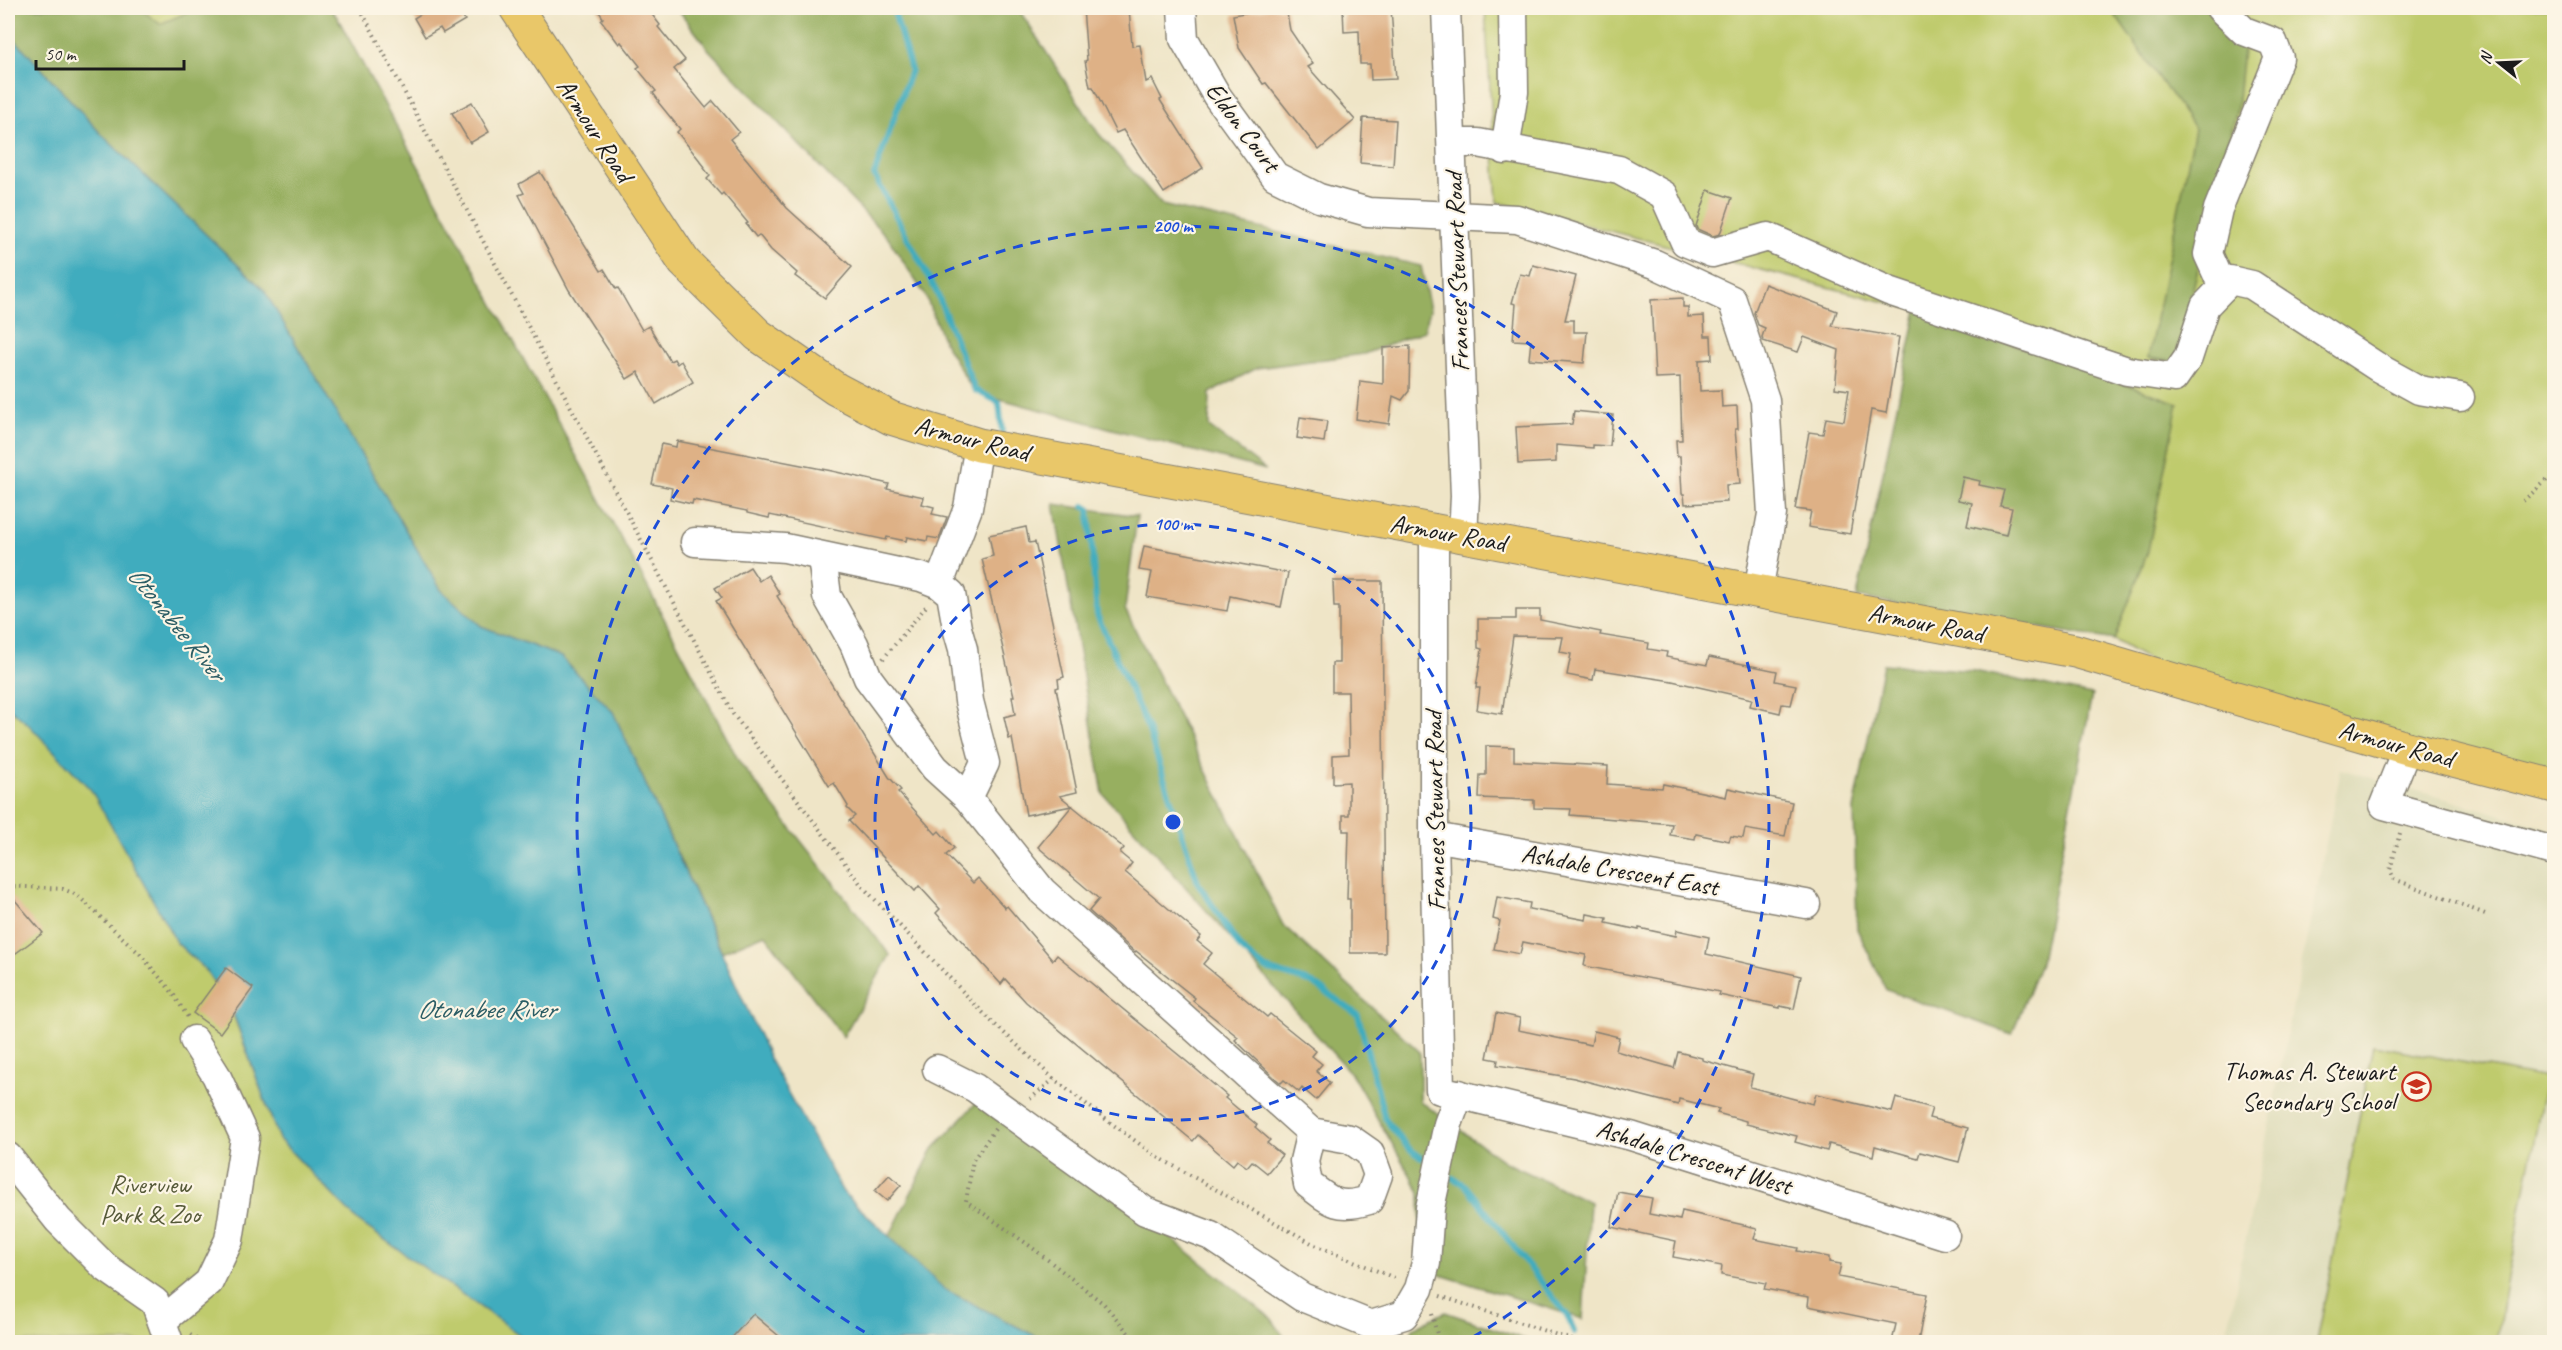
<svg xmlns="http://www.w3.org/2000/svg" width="2562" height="1350" font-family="Caveat,sans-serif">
  <rect width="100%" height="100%" fill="#fcf5e5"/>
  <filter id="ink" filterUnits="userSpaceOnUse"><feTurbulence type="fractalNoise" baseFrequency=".0167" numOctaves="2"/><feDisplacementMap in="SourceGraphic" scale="12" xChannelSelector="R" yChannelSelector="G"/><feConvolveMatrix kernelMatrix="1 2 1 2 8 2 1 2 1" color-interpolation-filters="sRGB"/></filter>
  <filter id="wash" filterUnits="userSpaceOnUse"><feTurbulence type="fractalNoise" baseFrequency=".008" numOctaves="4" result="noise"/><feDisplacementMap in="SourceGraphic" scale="24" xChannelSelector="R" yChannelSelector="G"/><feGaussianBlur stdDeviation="1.35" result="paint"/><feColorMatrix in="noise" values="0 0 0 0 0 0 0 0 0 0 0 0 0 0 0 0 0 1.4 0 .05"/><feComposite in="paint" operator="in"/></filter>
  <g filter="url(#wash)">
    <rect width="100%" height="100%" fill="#efe5c7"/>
    <!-- built -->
    <path fill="#dfddbb" d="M2341,769L2554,830V1342H2225Z"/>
    <!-- green -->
    <g fill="#bfcb6d" stroke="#6e7444" stroke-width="1.5">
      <path d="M139,8H198L160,25Z"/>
      <path d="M1485,8H2554V786L2162,668L2114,640L2148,551L1917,310L1497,202Z"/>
      <path d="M8,707L29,725L92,790L177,943L205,969L230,1006L279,1139L358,1221L530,1342H8Z"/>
      <path d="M2373,1045L2546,1078L2496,1342H2317Z"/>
    </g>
    <!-- forest -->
    <g fill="#97af60" stroke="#5a663e" stroke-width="1.5">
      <path d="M8,8H139L160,24L198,8H330L337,17L645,582L740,763L890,955L843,1037L765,934L722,952L613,712L561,657L481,626L441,590L264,290L103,136L8,32Z"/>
      <path d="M677,8H1018L1098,133L1162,205L1421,266L1430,310L1424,331L1364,354L1257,368L1210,393L1209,427L1266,470L974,392L944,342L925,295L888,238L709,50Z"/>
      <path d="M2110,8H2207L2244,39L2237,109L2175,362L2148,358L2195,129Z"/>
      <path d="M1917,310L2178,403L2148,551L2114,640L1857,597Z"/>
      <path d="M1054,504L1137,516L1125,609L1283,925L1420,1052V1101L1505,1162L1590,1202L1583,1319L1421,1269L1420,1192L1353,1076L1103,794Z"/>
      <path d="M1883,664L1974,671L2092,695L2041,961L2012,1034L1886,990L1857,929L1854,809Z"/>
      <path d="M976,1103L1166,1234L1271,1318L1288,1342H1047L944,1289L889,1237L933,1149Z"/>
      <path d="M1445,1312L1533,1342H1408L1413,1328Z"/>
    </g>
    <!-- water -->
    <path fill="#3facbe" stroke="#2e646d" stroke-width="1.5" d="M8,32L103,136L264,290L441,590L481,626L561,657L613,712L771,1062L843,1192L944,1289L1047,1342H530L358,1221L279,1139L230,1005L205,969L177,943L91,790L29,725L8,707Z"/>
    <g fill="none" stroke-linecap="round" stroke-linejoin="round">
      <!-- stream -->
      <g stroke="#3facbe" stroke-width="6">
        <path d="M893,8L911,70L874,175L937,293L975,390L999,402L1002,431"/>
        <path d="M1084,506L1089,509L1097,615L1148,729L1198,883L1241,949L1266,969L1313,983L1358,1015L1385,1119L1408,1148L1424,1159"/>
        <path d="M1453,1178L1466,1186L1567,1315L1574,1332"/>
      </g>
    </g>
    <g id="blocks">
      <!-- building -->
      <g fill="#deb186">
        <path d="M430,8H458L465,20L443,33L440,28L425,37L414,18Z"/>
        <path d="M597,8H647L660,25L658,27L685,60L674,69L706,108L713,101L729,120L739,132L730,139L787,208L852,267L825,298L795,276L797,273L771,250L759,235L756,237L746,224L748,223L723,193L721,195L707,179L710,176L704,168L705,167L677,132L680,129L658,102L659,101L653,93L656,91L637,68L640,66L621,42L619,44L601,20L603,18Z"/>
        <path d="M1083,8H1129L1132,46L1140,45L1146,82L1152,79L1162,99L1160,100L1203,168L1164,193L1123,130L1116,133L1093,87H1090L1085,61L1087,60Z"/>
        <path d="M1271,8H1286L1290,30L1313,64L1308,67L1355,120L1319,150L1266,83L1263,84L1239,48L1233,15Z"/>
        <path d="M1343,8H1391L1396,79L1371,80L1370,64H1360L1359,31L1344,32Z"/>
        <path d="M472,102L489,132L470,143L452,113Z"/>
        <path d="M1363,118L1396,120L1393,166L1360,163Z"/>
        <path d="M540,172L601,271L604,269L616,289L618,288L642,330L649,326L670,361L674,359L677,364L681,361L693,382L656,404L638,372L627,379L569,290L519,195L524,193L519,184Z"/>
        <path d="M1708,190L1732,198L1720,234L1713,236L1697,229L1696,226Z"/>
        <path d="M1533,265L1576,276L1565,320H1574V332H1587L1584,363L1529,359L1531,341L1513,340L1516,304L1512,303L1520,274L1530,276Z"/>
        <path d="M1765,284L1837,311L1832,326L1899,337L1886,413L1871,410L1850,534L1808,527L1811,511L1795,509L1809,432L1823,434L1826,418L1844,421L1849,390L1835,388L1839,350L1804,337L1798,352L1763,341L1762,337L1765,328L1758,325L1754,313Z"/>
        <path d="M1683,298V307H1688V317L1704,316L1705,336H1711L1712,359L1699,360L1700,391L1721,390L1722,407L1737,406L1738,429H1735L1740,484L1726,485L1727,502L1685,504L1684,494H1682L1680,456L1677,457L1676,440H1682L1680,377L1655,378L1651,300Z"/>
        <path d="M1410,346L1409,391L1402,400L1393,396L1389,424L1356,419L1360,381L1383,384V348Z"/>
        <path d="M1574,411L1613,415L1610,446L1593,445V448L1556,445V462L1518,464L1516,427L1572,424Z"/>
        <path d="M1300,417L1327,421L1324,442L1297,438Z"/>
        <path d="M677,441L832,471L889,484L887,489L924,497L922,504L934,507L932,514L947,517L939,539L928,537L927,541L907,537L906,541L887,537L886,540L770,515L769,518L747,513V511L693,500L692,504L670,499L672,488L652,484L661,444L676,447Z"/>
        <path d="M1963,477L1980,481L1979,485L2004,490L2000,506L2012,508L2006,535L1967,526L1972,503L1958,500Z"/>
        <path d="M1026,527L1029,543L1035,542L1064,677L1058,679L1059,687L1056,688L1077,792L1060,796L1124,848L1120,853L1132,863L1125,872L1201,936L1197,941L1212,953L1203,964L1267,1017L1270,1014L1316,1051L1312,1056L1322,1064L1316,1071L1330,1083L1316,1100L1302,1088L1299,1092L1284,1080L1281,1083L1276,1079L1235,1040L1238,1037L1193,1001L1195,998L1136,951L1135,952L1089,911L1099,899L1038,847L1072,806L1026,815L1012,738L1009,739L1004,717L1015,714L1012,696H1014L982,559L993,556L989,535Z"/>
        <path d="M1144,546L1288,573L1281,607L1230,596L1227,611L1147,597L1152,572L1139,570Z"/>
        <path d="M750,567L759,581L768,575L780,594L777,596L889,777L901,790L898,792L936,834L939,831L954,848L946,855L973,883L978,878L1005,908L1007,906L1053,960L1057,955L1197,1070L1227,1096L1225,1098L1257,1125L1255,1127L1270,1140L1267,1143L1282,1155L1267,1173L1252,1161L1247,1167L1237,1160L1233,1165L1198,1135L1193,1141L1026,1002L1005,979L1001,984L936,913L940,909L919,886L915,891L849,821L855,816L847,808L848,806L834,783L829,786L716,601L722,598L715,588Z"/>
        <path d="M1333,581H1382L1385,953H1350V899H1347L1349,831H1343V815H1349V782L1333,783V755L1349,754L1348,692H1332V663H1339V607H1334Z"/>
        <path d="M1516,610H1540V620L1601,632L1600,635L1649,643L1648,649L1667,652L1666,657L1707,665L1709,657L1777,671L1775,681L1796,685L1791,705L1782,704L1780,713L1750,706L1752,699L1672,681L1595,669L1593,680L1567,675L1571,654L1560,652L1563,637L1513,636L1502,714L1477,710L1480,688H1476L1482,649L1478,648V619H1516Z"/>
        <path d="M1486,746L1514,747V761L1608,766L1607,784L1662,788L1663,784L1726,797L1728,788L1792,802L1785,836L1745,829L1743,838L1731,836L1729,841L1696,834L1695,839L1670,835L1672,824L1570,815L1571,809L1534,808V800L1479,798L1480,775H1486Z"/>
        <path d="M8,892L43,933L8,959Z"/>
        <path d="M1497,897L1530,903L1529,909L1586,920L1587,914L1607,918L1606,923L1639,930V928L1676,936L1677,930L1709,937L1706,954L1801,976L1794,1009L1780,1006V1008L1719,995L1720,992L1584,966L1586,955L1523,942L1520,954L1494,949L1500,921L1493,919Z"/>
        <path d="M226,968L253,988L220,1033L193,1013Z"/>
        <path d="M1496,1013L1520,1018L1518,1030L1591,1045L1594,1031L1619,1037L1616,1051L1674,1068L1678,1052L1702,1058V1060L1753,1074L1750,1087L1813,1104L1816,1094L1892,1112L1896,1098L1932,1108L1929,1118L1968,1128L1959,1162L1920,1152L1918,1158L1875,1146L1873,1156L1829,1144L1827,1151L1795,1142L1797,1136L1746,1124V1121L1717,1113L1719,1109L1679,1099L1678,1105L1574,1078L1497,1065L1498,1060L1487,1058Z"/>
        <path d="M889,1175L901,1185L887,1201L875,1191Z"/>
        <path d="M1618,1192L1652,1198L1649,1214L1680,1220L1682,1211L1757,1228L1754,1239L1798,1248L1797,1251L1829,1257V1262L1841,1264L1838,1277L1927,1294L1918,1342H1892L1896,1324L1808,1306L1809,1297L1764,1289L1766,1283L1721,1275L1722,1266L1673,1257L1676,1241L1611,1227Z"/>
        <path d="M753,1314L786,1342H728Z"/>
      </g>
    </g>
  </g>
  <g filter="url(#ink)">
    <use href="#blocks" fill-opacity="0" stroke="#868072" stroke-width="1.5"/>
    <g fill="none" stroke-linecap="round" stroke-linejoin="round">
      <defs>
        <g id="minor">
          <path d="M1182,8L1184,39L1217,96L1275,176L1319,198L1368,212L1517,219L1655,264L1732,300L1765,400L1772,514L1758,591"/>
          <path d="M1446,8L1465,496L1463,536"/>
          <path d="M2220,8L2244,31L2273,42L2279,58L2218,209L2208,254L2223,287"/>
          <path d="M1452,143H1478L1619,170L1664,195L1685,242L1712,253L1768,237L1889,291L2127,371L2174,378L2188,358L2205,306L2230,280L2252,285L2379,368L2419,390L2460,397"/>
          <path d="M1505,150L1514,92L1513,8"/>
          <path d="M1434,531V837L1440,1090L1631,1136L1945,1235"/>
          <path d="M695,542L785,548L921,577L939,584L951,594L957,628L963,649L969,701L985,763L968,798"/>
          <path d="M822,557L827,596L854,644L868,678L935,768L968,798L1042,891L1311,1132L1350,1139L1370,1153L1378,1175L1369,1200C1339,1209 1332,1203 1308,1184L1304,1161L1311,1132"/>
          <path d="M939,584L968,508L979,445"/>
          <path d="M2407,748L2384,805L2554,851"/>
          <path d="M1434,837L1806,904"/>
          <path d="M937,1069L975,1088L1145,1211L1211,1236L1302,1297L1371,1325L1404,1315L1419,1289L1426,1263L1430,1208L1448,1124L1459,1094"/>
          <path d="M8,1157L58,1220L105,1267L155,1302L169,1342"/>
          <path d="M162,1321L209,1282L229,1240L245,1138L216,1075L194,1040"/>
        </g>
        <path id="major" d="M516,8L684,262L758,335L836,389L891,418L979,445L2075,651L2407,748L2554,786"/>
      </defs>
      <!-- minor casing -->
      <use href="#minor" stroke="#868072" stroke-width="31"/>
      <!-- major casing -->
      <use href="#major" stroke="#868072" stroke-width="35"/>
      <!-- path -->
      <g stroke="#868072" stroke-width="4" stroke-dasharray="1.5 4.5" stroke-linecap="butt">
        <path d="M360,8L733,714L862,886L989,1019L1054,1079L1108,1121L1156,1156L1315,1245L1397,1279"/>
        <path d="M2523,501L2554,474"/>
        <path d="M883,659L928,604"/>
        <path d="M2400,833L2390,870L2394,879L2488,915"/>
        <path d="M8,886L63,889L77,895L140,954L172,992L189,1019"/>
        <path d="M1030,1099L1054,1079"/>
        <path d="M995,1129L973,1160L966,1201L1030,1246L1104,1304L1136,1342"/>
        <path d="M1440,1296L1578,1342"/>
        <path d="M1432,1314L1439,1342"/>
        <path d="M190,1335L201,1342"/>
        <path d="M2552,1342L2554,1331"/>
      </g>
      <!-- minor -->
      <use href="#minor" stroke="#fff" stroke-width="28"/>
      <!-- major -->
      <use href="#major" stroke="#e9c769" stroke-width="33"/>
    </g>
  </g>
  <!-- distance rings -->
  <g fill="none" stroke="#1d4ed8" stroke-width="3" stroke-dasharray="10 8">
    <circle cx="1173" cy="822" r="298"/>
    <path d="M880 1341A596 596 0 1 1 1466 1341"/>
  </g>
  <!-- icons -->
  <defs>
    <symbol id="school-ring" viewBox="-11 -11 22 22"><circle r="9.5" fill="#fcf5e5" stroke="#c8321e" stroke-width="1.5"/><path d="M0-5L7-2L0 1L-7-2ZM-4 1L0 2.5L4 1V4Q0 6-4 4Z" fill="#c8321e"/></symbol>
  </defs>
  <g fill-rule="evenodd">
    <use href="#school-ring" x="2400" y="1070" width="33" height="33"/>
  </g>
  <g text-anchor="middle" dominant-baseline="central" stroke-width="4.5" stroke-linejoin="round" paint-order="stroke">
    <!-- street labels -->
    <g font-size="26" fill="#1c1c1c" stroke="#fcf5e5">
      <text transform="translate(1243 127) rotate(53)">Eldon Court</text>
      <text transform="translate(595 130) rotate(57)">Armour Road</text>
      <text transform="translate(1457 272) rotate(-92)">Frances Stewart Road</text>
      <text transform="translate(972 439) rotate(14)">Armour Road</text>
      <text transform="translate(1448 533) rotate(10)">Armour Road</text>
      <text transform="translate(1926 623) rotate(11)">Armour Road</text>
      <text transform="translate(2396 744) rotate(15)">Armour Road</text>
      <text transform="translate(1435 811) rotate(-91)">Frances Stewart Road</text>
      <text transform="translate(1620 870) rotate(10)">Ashdale Crescent East</text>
      <text transform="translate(1694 1157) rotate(17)">Ashdale Crescent West</text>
    </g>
    <!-- poi labels -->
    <g font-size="26" fill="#1c1c1c" stroke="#fcf5e5" text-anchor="end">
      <text x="2395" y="1071">Thomas A. Stewart<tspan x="2395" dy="30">Secondary School</tspan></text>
    </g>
    <!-- park labels -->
    <g font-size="26" fill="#555938" stroke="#fcf5e5">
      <text x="150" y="1184">Riverview<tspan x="150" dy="30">Park &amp; Zoo</tspan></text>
    </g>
    <!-- water labels -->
    <g font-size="27" font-style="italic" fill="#2c5d65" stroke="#fcf5e5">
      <text transform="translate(177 623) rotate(51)">Otonabee River</text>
      <text x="486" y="1009">Otonabee River</text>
    </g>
  </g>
  <circle cx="1173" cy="822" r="9" fill="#1d4ed8" stroke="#fcf5e5" stroke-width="3"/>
  <g font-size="18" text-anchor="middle" font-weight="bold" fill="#1d4ed8" stroke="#fcf5e5" stroke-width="4.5" stroke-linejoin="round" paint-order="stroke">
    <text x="1173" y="232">200 m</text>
    <text x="1173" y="530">100 m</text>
  </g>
  <!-- margin -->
  <rect width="2562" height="1350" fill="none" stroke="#fcf5e5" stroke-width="30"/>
  <!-- north arrow -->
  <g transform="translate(2499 63) rotate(288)" stroke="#fcf5e5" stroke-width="4.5" paint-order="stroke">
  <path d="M0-4.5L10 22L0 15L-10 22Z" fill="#1c1c1c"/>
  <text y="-9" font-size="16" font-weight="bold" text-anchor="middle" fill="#1c1c1c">N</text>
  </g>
  <!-- scale -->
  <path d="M36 60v9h148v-9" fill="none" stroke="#1c1c1c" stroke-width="3"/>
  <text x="45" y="60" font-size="18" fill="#1c1c1c" stroke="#fcf5e5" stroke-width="4.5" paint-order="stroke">50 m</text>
</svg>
